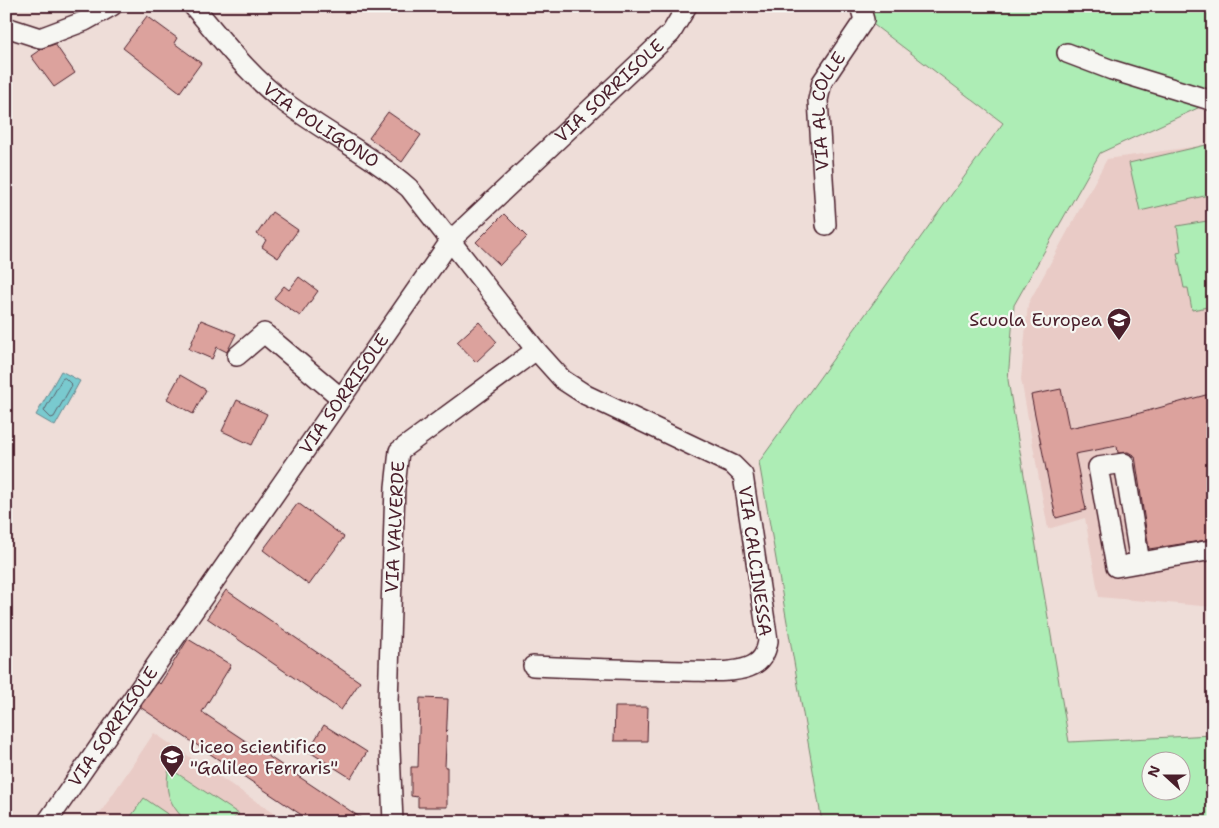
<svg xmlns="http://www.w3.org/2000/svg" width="1219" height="828" font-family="'Shantell Sans',sans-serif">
  <rect width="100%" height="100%" fill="#eeddd8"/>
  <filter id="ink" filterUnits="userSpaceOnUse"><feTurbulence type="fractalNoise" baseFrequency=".02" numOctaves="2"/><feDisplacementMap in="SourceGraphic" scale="10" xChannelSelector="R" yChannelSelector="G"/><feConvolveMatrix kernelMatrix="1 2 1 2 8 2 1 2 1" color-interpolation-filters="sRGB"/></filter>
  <g filter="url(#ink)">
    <!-- built -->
    <g fill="#e9cbc6">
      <path d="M1206,145H1213V607L1099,597L1085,518L1048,529L1021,379L1028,304L1107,159Z"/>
      <path d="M154,733L287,822H94Z"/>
    </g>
    <!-- green -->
    <g fill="#adedb5" stroke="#7c8670" fill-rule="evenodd">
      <path d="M869,6H1213V101L1100,153L1014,305L1008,380L1069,742L1213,735L1212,822H822L759,462L1003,123L870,22ZM1152,760H1182V790H1152Z"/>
      <path d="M1206,145L1213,175V194L1140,211L1129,163Z"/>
      <path d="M1213,220V306L1192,310L1188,288H1184L1177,253L1181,252L1177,226Z"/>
      <path d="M169,768L239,814L229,822L185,820C169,804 164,790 169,768Z"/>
      <path d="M144,798L179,822H127Z"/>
    </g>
    <!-- water -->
    <path fill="#79cacf" stroke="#66868d" d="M61,371L80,381L55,426L36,415Z"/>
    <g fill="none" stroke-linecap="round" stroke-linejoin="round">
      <!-- shore -->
      <path stroke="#5d636d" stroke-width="1" d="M65,378L72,385L54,417L51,418L44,411L62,379Z"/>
    </g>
    <!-- building -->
    <g fill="#dca29d" stroke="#4a1f2b">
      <path d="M147,16L177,38L174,43L201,63L180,92L123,48Z"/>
      <path d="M55,44L75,73L54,87L31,56L41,49Z"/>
      <path d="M388,112L421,135L402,162L369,138Z"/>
      <path d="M272,212L298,230L278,258L262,247L266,240L257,234Z"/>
      <path d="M504,214L527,237L500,265L476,242Z"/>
      <path d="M299,277L318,291L300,316L274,298L284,286L289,290Z"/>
      <path d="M201,320L236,334L227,352L217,347L212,359L189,349Z"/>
      <path d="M479,322L497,342L476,362L457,342Z"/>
      <path d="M180,375L206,390L193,414L167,399Z"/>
      <path d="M1061,389L1069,428L1140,413L1213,393V539L1149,549L1135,456L1128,452L1118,453L1117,446L1075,454L1086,510L1056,518L1031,395Z"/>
      <path d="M237,400L267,414L252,445L222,431Z"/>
      <path d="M298,503L344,537L309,585L263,550Z"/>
      <path d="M226,590L360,682L341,710L207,618Z"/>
      <path d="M188,639L231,665L202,712L367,822H312L140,707L158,682L160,684Z"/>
      <path d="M420,698L448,699L445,767H447V807H418V797L411,796V767H418Z"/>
      <path d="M615,707H648L647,741H614Z"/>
      <path d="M324,725L367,752L351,778L308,751Z"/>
    </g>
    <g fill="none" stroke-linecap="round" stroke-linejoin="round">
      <defs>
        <g id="minor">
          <path id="s1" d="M193,6C221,38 248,75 283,101C324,132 370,154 409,188L536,350L399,451L395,487L388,702L393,822"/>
          <path d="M6,27L40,38L85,21L112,6"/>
          <path d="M1067,53L1112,70L1213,101"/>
          <path id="s2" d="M826,225L818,100L822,82L864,20L860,6"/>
          <path d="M237,356L264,333L341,398"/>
          <path d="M1140,563L1124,463L1098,467L1116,567C1148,561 1180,555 1213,550"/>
          <path d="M533,666C584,668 634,670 685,671C706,671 730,674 749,667C762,662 766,653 768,641L743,475L733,465L586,395L563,380L536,350"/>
          <path id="s3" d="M47,822L451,240L671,33L687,6"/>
        </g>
      </defs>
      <!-- minor casing -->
      <use href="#minor" stroke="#4a1f2b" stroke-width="22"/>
      <!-- minor -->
      <use href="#minor" stroke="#f6f6f2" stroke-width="19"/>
    </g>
  </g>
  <!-- icons -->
  <defs>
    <symbol id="school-pin" viewBox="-11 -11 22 30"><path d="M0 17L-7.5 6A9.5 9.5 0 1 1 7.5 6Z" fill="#4a1f2b" stroke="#f6f6f2"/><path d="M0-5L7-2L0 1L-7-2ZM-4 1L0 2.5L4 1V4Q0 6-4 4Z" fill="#fff"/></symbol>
  </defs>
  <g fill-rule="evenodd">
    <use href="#school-pin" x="1105" y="306" width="28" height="38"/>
    <use href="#school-pin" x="158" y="743" width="28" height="38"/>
  </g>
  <g text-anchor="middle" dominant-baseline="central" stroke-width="4.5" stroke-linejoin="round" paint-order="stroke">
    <!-- street labels -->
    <g font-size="18" fill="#4a1f2b" stroke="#f6f6f2">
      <text stroke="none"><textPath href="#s3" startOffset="926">VIA SORRISOLE</textPath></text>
      <text stroke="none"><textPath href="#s2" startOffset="116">VIA AL COLLE</textPath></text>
      <text stroke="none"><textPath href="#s1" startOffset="176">VIA POLIGONO</textPath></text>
      <text stroke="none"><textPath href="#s3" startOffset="521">VIA SORRISOLE</textPath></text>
      <text transform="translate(395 527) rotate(-87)">VIA VALVERDE</text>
      <text transform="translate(755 561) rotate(82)">VIA CALCINESSA</text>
      <text stroke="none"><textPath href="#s3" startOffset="116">VIA SORRISOLE</textPath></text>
    </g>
    <!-- poi labels -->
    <g font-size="18" fill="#4a1f2b" stroke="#f6f6f2" text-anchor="end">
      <text x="1102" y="320">Scuola Europea</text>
      <text x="190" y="747" text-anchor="start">Liceo scientifico<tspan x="190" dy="21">"Galileo Ferraris"</tspan></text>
    </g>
  </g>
  <!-- margin -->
  <rect width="1219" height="828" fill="none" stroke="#f6f6f2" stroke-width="25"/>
  <rect x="12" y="12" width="1194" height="803" fill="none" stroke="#4a1f2b" stroke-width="2" filter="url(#ink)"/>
  <!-- north arrow -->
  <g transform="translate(1166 776) rotate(291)"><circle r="24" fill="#f6f6f2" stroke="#b1a0a2"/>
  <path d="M0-4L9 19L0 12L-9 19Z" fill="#4a1f2b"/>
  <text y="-8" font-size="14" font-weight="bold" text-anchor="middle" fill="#4a1f2b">N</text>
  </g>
</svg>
